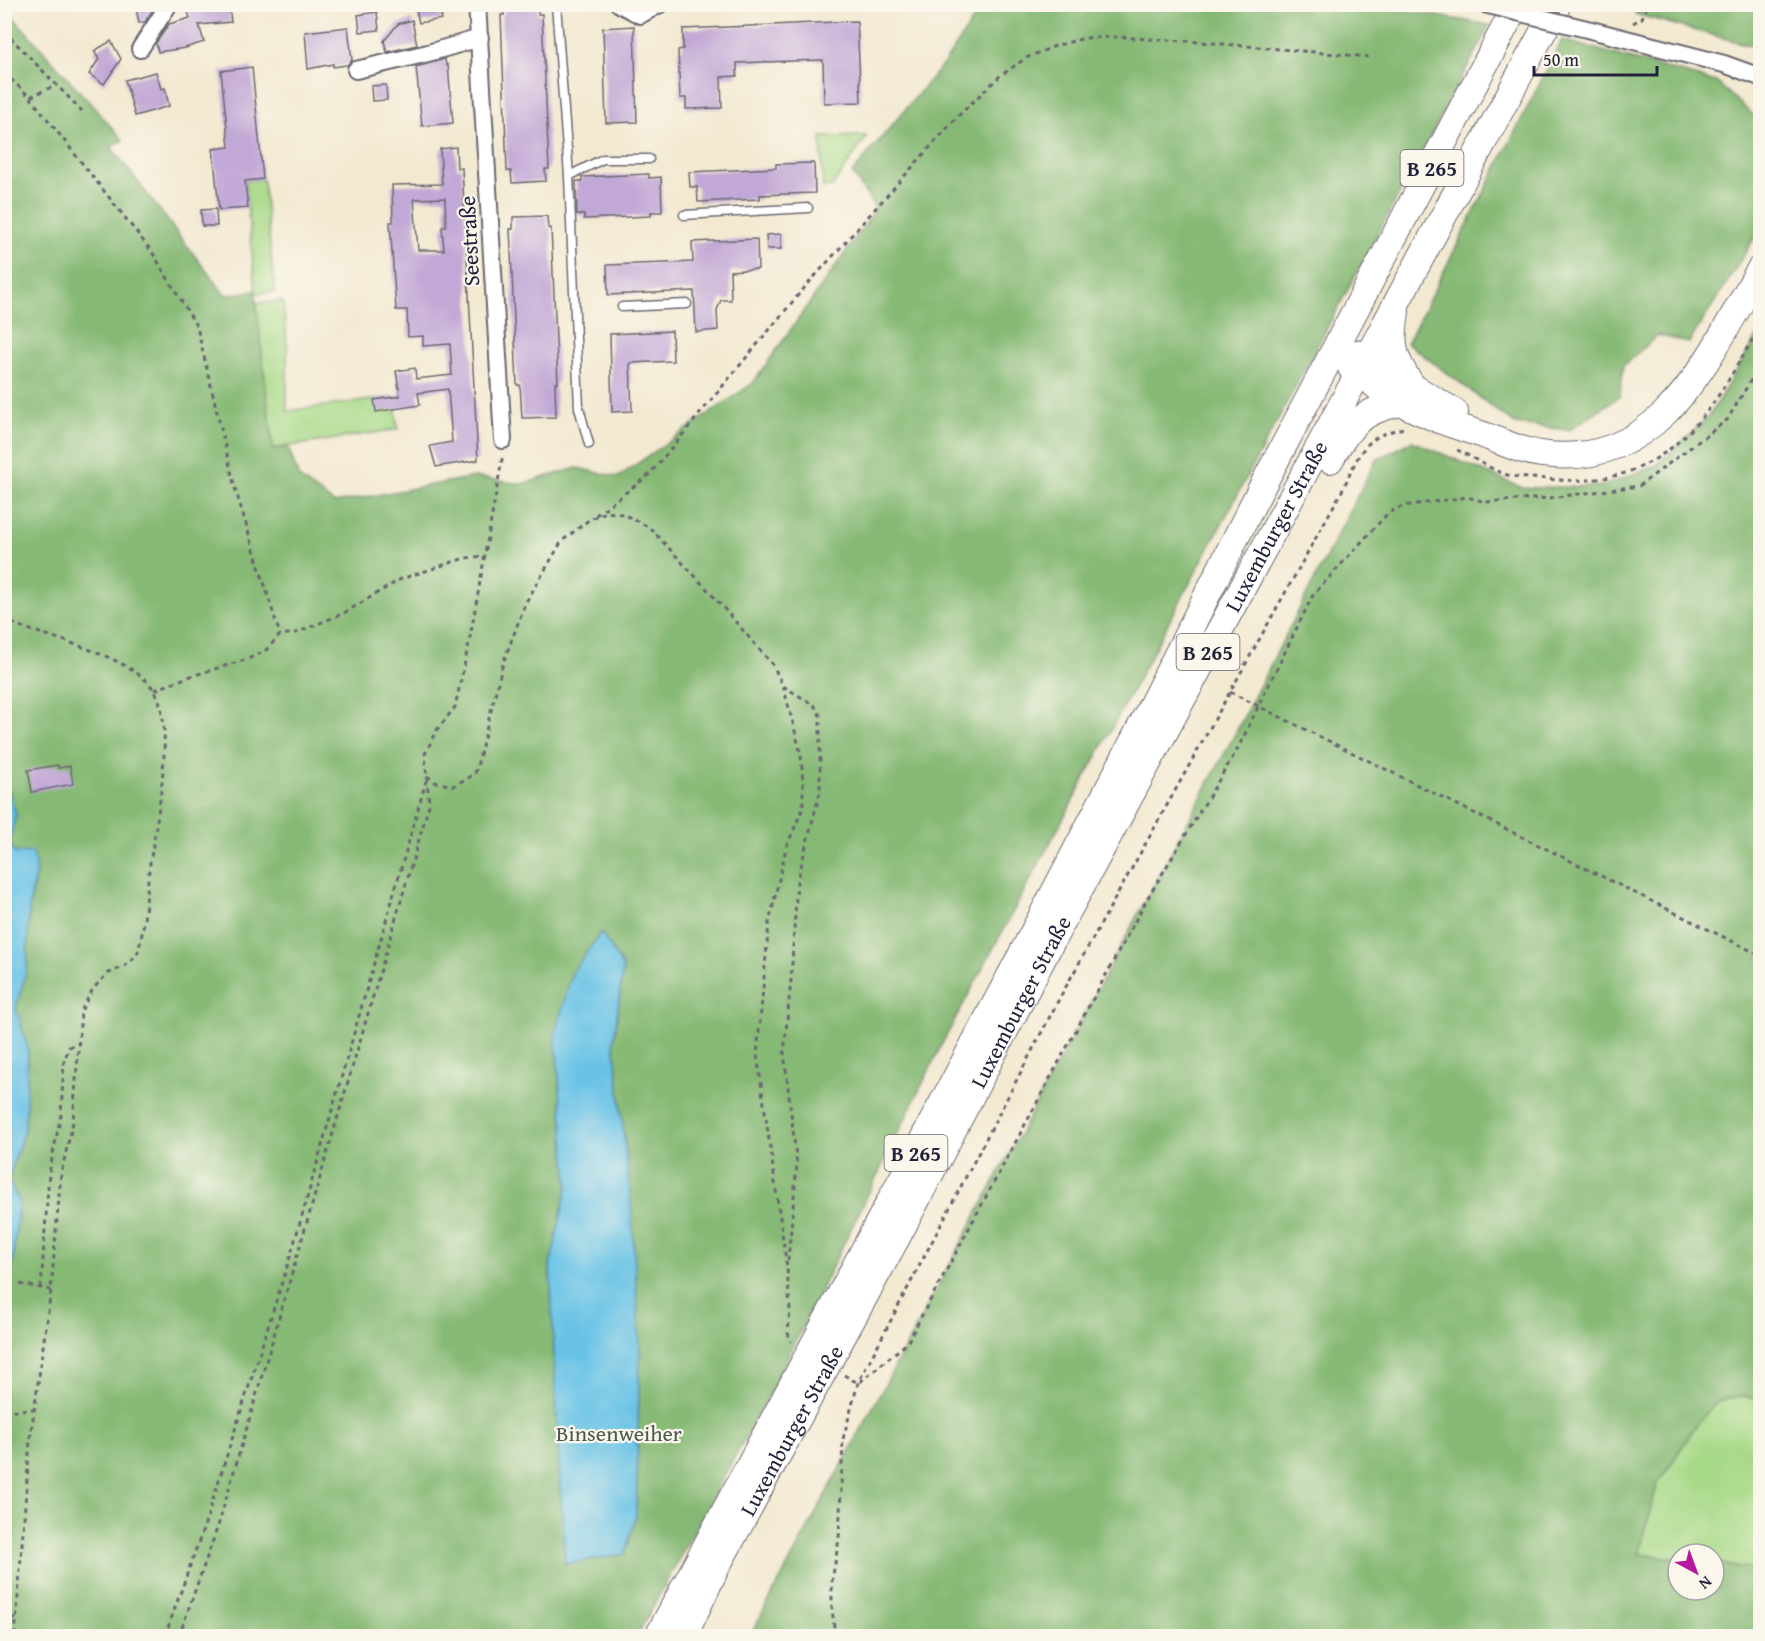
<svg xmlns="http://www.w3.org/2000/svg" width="1765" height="1641" font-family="'Gentium Book Plus',serif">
  <rect width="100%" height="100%" fill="#fbf7ec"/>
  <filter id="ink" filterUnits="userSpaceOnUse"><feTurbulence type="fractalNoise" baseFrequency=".0167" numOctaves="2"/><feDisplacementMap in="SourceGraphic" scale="12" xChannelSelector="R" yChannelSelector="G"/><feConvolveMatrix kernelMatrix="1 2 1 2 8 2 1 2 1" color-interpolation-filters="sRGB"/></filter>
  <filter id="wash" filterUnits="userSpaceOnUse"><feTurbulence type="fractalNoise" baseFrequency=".008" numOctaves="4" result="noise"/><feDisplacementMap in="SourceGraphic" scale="24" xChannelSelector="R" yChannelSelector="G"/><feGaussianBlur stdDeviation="1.35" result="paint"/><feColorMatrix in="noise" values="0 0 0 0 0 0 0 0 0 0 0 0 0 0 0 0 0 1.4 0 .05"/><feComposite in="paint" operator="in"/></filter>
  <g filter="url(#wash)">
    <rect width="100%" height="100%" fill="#f3e9d1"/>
    <!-- green -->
    <g fill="#a8d988" stroke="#657e62" stroke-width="1.5">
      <path d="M867,136L832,187L823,188L821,137Z"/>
      <path d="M263,179L275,292L256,294L245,181Z"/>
      <path d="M283,301L287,345V411L394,397L398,429L273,449L256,303Z"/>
      <path d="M1743,1396L1760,1400V1570L1714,1563V1554H1678V1559L1639,1554L1657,1485L1695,1427L1713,1405L1724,1399Z"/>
    </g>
    <!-- forest -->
    <g fill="#86b974" stroke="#546e58" stroke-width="1.5" fill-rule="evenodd">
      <path d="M1368,4L1490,25L943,1042L776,1381L637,1636H5L4,1336L19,1201L8,1180L25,1127L28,1049L16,1008L27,969L29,909L36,870L15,853L9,843L16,814L4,779V7L123,140L111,147L225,295L255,291L273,449L288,447L299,478L334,503L474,477L522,484L577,468L618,477L753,383L876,209L852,173L945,62L983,5ZM623,967L614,1042L631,1202L566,1564L559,1469L550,1266L568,1183Z"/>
      <path d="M1639,5H1760V48L1635,14Z"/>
      <path d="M1562,40L1716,82L1760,121V229L1689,343L1658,335L1623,366L1620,396L1569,430L1515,424L1407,343Z"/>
      <path d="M1760,332V1400L1743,1396L1724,1399L1713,1405L1695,1427L1657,1485L1639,1554L1678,1559V1590H1714V1563L1760,1570V1636H750L1236,732L1376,460L1412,441L1523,488L1603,486L1657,465L1708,417Z"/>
    </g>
    <!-- water -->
    <g fill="#68c2e6" stroke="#457290" stroke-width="1.5">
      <path d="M5,779L16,814L9,843L15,853L33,852L36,870L29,909L27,969L16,1008L28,1049L25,1127L8,1180L19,1201L5,1336Z"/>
      <path d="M601,932L623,967L614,1042L631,1202L640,1348L636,1516L625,1554L565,1564L559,1469L550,1266L568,1183L555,1033L573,971Z"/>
    </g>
    <g id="blocks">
      <!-- building -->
      <g fill="#c2a8d6" fill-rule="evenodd">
        <path d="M135,4H156L145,22L139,23Z"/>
        <path d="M185,4H229L231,22L199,25L204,42L185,48L158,52L156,43L169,24L190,18Z"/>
        <path d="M415,4H438L442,19L419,23Z"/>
        <path d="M504,4H538V14H542L549,169H545L546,181L512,183L511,171H507L501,15H504Z"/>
        <path d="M377,12L379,30L360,32L358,15Z"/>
        <path d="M412,20L417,45L387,52L384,41L398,24Z"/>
        <path d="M857,21L861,102L824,103L823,60L737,63V76L721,77L722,108L686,109V98H680L678,50L683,49V29Z"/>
        <path d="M634,26L637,122L606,123L603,28Z"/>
        <path d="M348,27L352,60L347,65L333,67V64L308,69L305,32Z"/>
        <path d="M111,41L121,59L104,84L89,74L99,59L94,51Z"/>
        <path d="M445,59L446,65H448L453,123L422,126L416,67Z"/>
        <path d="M252,67L263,179L245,181L248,208L219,210L213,149L229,147L221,71Z"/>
        <path d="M156,72L161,89L165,88L169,106L135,116L125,80Z"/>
        <path d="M386,85L387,100L372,101L371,86Z"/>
        <path d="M456,147L457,168H462L478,460L436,467L430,446L452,442L448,389L418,393L420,405L376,412L374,400L400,396L396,371L415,368L416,379L452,375L450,344L423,346V336L408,337L407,310H396L390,222H393L392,185L442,184L440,149ZM445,198L446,226L442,227L444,250H418L414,199Z"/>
        <path d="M814,163L815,193L760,195V199L698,202L697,187H690L689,172L776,168V164Z"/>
        <path d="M649,174V178L661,177L662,212H651V216L584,219V215H577L576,181H582V177Z"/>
        <path d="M216,209L217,226H202L201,210Z"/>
        <path d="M547,216L548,228H551L558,383H555L556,417L522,418L520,385H517L510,229H513V217Z"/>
        <path d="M781,234V249H767L766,235Z"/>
        <path d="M757,239L758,269L730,271L731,300H721L717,310L718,330L696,332L694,291L608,295L607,265L693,262L692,242Z"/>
        <path d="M672,331L673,361L630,363L632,411L612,412L610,334Z"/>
        <path d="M58,765V768L70,766L73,784L32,792L28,770Z"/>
      </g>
    </g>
  </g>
  <g filter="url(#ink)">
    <use href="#blocks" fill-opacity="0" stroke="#6b6870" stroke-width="1.5"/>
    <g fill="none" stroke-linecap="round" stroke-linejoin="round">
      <defs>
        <g id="service">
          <path d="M556,4L569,176L579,408L589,444"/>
          <path d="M569,176L603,159H649"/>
          <path d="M684,215L808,208"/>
          <path d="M622,307L687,304"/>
        </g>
        <g id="minor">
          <path d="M477,4L503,440"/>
          <path d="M619,4L640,15L660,4"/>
          <path d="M1591,30L1724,64L1760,77"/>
          <path d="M140,49L169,4"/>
          <path d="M356,70L428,53L480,38"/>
        </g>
        <g id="primary">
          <path d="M1396,311C1391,344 1392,356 1411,384"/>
          <path d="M1356,353C1365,393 1408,406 1442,421C1457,427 1473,431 1489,437C1506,444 1522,451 1541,454C1663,471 1709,355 1760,269"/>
          <path d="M1351,368L1370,366L1383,369L1455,412"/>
          <path d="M1330,460C1350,425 1360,411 1401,403"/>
          <path d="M658,1636L1027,944L1142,724L1255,500L1517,4"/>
          <path id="s1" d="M684,1636L716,1568L900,1232L1054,937L1558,4"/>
        </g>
      </defs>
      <!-- service casing -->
      <use href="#service" stroke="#6b6870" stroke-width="11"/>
      <!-- minor casing -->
      <use href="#minor" stroke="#6b6870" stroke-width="20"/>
      <!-- primary casing -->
      <use href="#primary" stroke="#6b6870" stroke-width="28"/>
      <!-- path -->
      <g stroke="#6b6870" stroke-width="3" stroke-dasharray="4.5 4.5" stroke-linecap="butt">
        <path d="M1633,23L1642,18L1648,4"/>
        <path d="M4,31L82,111"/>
        <path d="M4,73L30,97L56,85"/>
        <path d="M30,97L152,252L197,327L235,488L280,635"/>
        <path d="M1457,450C1473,457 1494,472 1511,476C1522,478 1535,478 1547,479C1615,486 1660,468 1704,415C1724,391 1743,354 1760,327"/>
        <path d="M596,515L649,475L799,294L958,116L1000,76L1026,58L1055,46L1085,38L1116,37L1201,42L1370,57"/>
        <path d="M4,618L16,625C52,638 133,657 154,690C177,725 155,829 149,870C146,898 145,928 137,955L125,966L107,974L93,989L81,1011L73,1122L61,1173L51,1290L30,1440L15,1636"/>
        <path d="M783,686L814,705L820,715V792L797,881L791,980L784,1052L797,1165L788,1260"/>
        <path d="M155,690L188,677L248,659L265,651L280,635L296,633L344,613L401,579L465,558L486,556"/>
        <path d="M1230,692L1760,955"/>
        <path d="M427,776L435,782L453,786L475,774L503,663L526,602L562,541L590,519L606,512L623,514L649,527L707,589L773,665L783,686L793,723L801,755L803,784V808L786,848L769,923L757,1054L787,1268L790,1310L788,1333L791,1342"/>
        <path d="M20,1284L51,1290"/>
        <path d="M41,1288L49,1173L61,1115L64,1061L69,1047L79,1043"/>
        <path d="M844,1375L858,1383"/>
        <path d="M860,1382L907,1343L1147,899L1237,750L1313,595L1388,513L1403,506L1468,497L1485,502L1549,498L1639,486L1727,420L1760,365"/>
        <path d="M4,1411L34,1409"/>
        <path d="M4,1618L16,1619"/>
        <path d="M165,1636L205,1524L291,1254L426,781"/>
        <path d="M179,1636L218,1526L429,805L425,754L437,730L455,707L469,643L503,454"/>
        <path d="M835,1636L832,1608V1581L839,1539L843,1439L858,1383L1058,1001L1343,489C1359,454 1363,436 1404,428"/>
      </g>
      <!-- service -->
      <use href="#service" stroke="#fff" stroke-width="8"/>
      <!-- minor -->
      <use href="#minor" stroke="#fff" stroke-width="16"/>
      <!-- primary -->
      <use href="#primary" stroke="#fff" stroke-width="26"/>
      <defs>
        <path id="minor-bridge" d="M1484,4L1591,30"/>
      </defs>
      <!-- minor-bridge casing -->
      <use href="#minor-bridge" stroke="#6b6870" stroke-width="20" stroke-linecap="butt"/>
      <!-- minor-bridge -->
      <use href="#minor-bridge" stroke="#fff" stroke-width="16"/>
    </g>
  </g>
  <g text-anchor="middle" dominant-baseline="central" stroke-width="4.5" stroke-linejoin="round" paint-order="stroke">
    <!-- shield labels -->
    <g fill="#fbf7ec" stroke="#636270" stroke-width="1.5">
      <rect x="1400.5" y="150" width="63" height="36" rx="4.5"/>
      <rect x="1176.5" y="634" width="63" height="36" rx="4.5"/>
      <rect x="884.5" y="1135" width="63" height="36" rx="4.5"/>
    </g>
    <g font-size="21" font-weight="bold" fill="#22223b">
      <text x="1432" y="168">B 265</text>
      <text x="1208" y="652">B 265</text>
      <text x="916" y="1153">B 265</text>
    </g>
    <!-- street labels -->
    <g font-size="22" fill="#22223b" stroke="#fbf7ec">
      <text transform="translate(469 241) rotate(-93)">Seestraße</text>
      <text stroke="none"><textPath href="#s1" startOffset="1258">Luxemburger Straße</textPath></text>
      <text stroke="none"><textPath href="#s1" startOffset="718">Luxemburger Straße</textPath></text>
      <text stroke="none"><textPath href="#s1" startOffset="232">Luxemburger Straße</textPath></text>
    </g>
    <!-- park labels -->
    <g font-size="22" fill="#4a5952" stroke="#fbf7ec">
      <text x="619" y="1433">Binsenweiher</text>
    </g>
  </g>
  <!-- margin -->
  <rect width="1765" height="1641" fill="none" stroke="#fbf7ec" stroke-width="24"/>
  <!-- north arrow -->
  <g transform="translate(1696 1572) rotate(139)"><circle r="28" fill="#fbf7ec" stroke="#a4a2a5" stroke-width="1.5"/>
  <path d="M0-4.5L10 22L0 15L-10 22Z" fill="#b5179e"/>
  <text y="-9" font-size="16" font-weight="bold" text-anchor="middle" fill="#22223b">N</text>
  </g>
  <!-- scale -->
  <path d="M1534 66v9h123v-9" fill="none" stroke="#22223b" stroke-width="3"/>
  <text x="1543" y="66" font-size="18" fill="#22223b" stroke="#fbf7ec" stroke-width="4.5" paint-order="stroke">50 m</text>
</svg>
